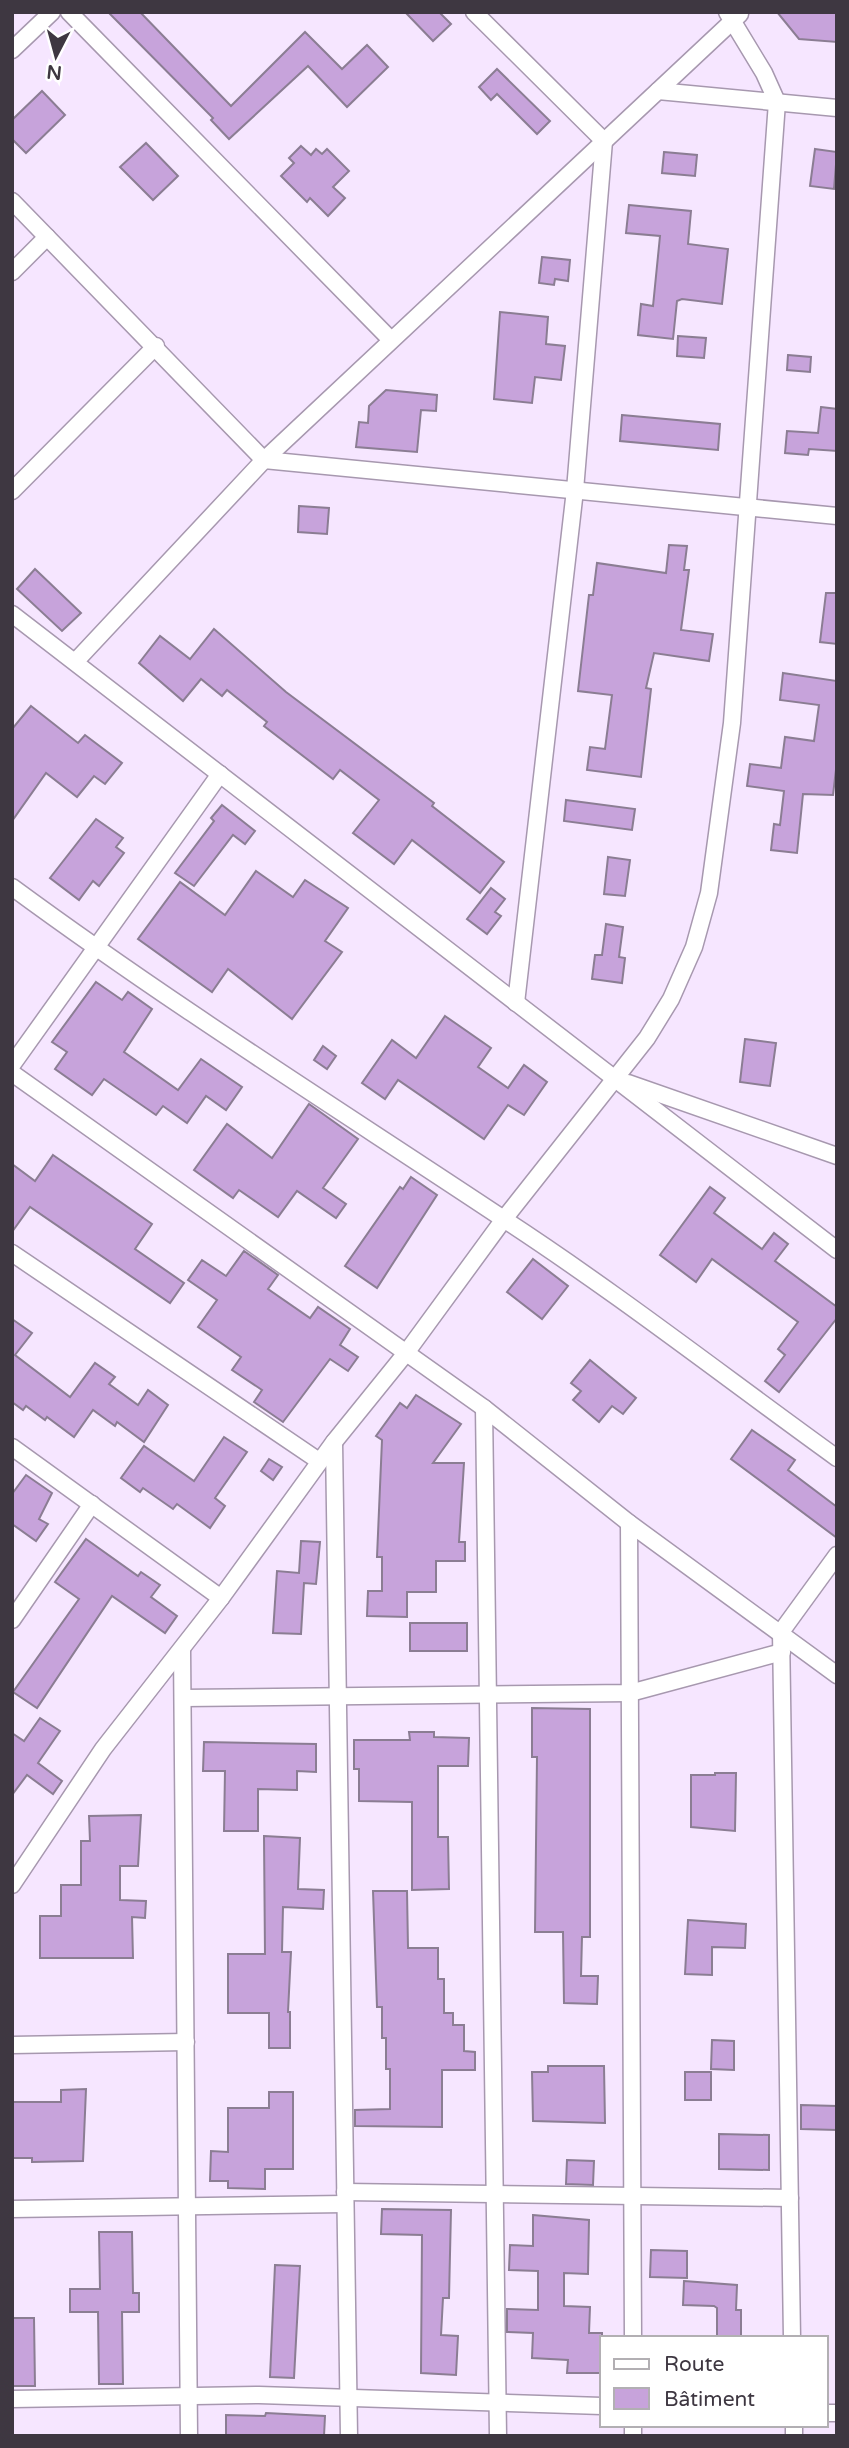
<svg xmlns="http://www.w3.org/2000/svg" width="849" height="2448" font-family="'Varela Round',sans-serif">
  <rect width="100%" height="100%" fill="#f6e6ff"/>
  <!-- building -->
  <g fill="#c7a3db" stroke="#8b7d93" stroke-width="2">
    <path d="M108,12H140L231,106L305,32L342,69L367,45L388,67L347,107L308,66L229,139L211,120L213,118Z"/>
    <path d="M405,12H439L451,24L433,41Z"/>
    <path d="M777,12H837V42L799,39Z"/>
    <path d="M497,69L550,121L537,134L497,94L491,100L479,87Z"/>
    <path d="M42,91L65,115L26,153L12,139V120Z"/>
    <path d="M146,143L178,176L153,200L120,167Z"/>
    <path d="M301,146L311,155L316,149L322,154L327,149L349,171L333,187L345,198L328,216L310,198L307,202L281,176L294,163L289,158Z"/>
    <path d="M815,149L837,152L834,189L810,186Z"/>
    <path d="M664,152L697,155L695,176L662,173Z"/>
    <path d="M629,205L691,211L688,244L728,249L722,304L682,299L677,301L673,339L638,335L641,304L653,306L660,236L626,233Z"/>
    <path d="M542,257L570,260L568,281L555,279L554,285L539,283Z"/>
    <path d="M500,312L548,317L546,344L565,346L561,380L535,377L532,403L494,399Z"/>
    <path d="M678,336L706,338L704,358L677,356Z"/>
    <path d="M788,355L811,357L810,372L787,370Z"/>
    <path d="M386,390L437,395L436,411L421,410L417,452L356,447L359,422L368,423L369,406Z"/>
    <path d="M821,407L837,409V451L809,449L808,455L785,453L787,431L818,433Z"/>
    <path d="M622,415L720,424L718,450L620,441Z"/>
    <path d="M299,506L329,508L327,534L298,532Z"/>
    <path d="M669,545L687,546L684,570H689L681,630L713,634L709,661L654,653L646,688L651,689L641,777L587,770L590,747L605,749L612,695L578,691L589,595H593L597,563L666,573Z"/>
    <path d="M35,569L81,613L62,631L17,589Z"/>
    <path d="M826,593H837V644L820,642Z"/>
    <path d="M214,629L286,692L434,803L432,806L504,862L480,893L412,840L394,864L353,833L379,800L340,770L333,779L264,726L267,722L227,690L222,696L201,679L183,701L139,663L160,636L190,659Z"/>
    <path d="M783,673L837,681V761L833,795L803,794L797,853L771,850L774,824L780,825L784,791L747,786L750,764L781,768L785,737L814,741L819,705L780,700Z"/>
    <path d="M31,706L78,743L85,735L122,763L105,784L94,776L77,797L46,773L12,821V729Z"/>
    <path d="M566,800L635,809L632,830L564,821Z"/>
    <path d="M222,805L255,831L245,844L233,835L194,886L175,873L214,821L211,818Z"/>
    <path d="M96,819L123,838L116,847L124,853L99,886L93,881L79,900L50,878Z"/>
    <path d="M608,857L630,860L625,896L604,894Z"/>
    <path d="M256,871L293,897L305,880L348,908L325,941L342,952L292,1019L228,969L212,992L138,939L180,882L225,915Z"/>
    <path d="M491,888L505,899L495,912L501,916L487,934L467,919Z"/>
    <path d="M606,924L623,927L619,957L625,958L622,983L592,979L595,955H602Z"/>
    <path d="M96,982L122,1000L128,992L152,1009L124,1052L178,1090L201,1059L242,1087L226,1110L206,1096L187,1123L163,1106L156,1115L104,1079L92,1095L55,1069L67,1052L52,1042Z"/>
    <path d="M445,1016L491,1048L478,1067L508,1088L524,1065L547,1082L524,1115L508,1105L484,1139L398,1080L385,1099L362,1083L392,1040L416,1058Z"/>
    <path d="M745,1039L776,1043L770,1086L740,1082Z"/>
    <path d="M323,1046L336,1056L327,1069L314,1060Z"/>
    <path d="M309,1104L358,1139L323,1188L346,1204L336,1218L297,1191L278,1217L239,1190L233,1198L194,1170L227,1124L272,1158Z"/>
    <path d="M53,1155L152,1224L135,1249L184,1283L170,1303L30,1207L12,1232V1164L35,1181Z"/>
    <path d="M411,1177L437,1195L377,1288L345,1266L400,1187L403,1189Z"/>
    <path d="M710,1187L725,1198L714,1213L762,1249L774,1233L788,1244L775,1261L837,1307V1318L779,1392L765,1381L785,1355L778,1349L798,1322L712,1259L696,1282L660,1255Z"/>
    <path d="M244,1251L278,1275L268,1289L310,1318L318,1307L350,1329L340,1345L358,1357L348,1371L330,1359L283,1422L254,1402L262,1390L232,1370L241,1357L198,1327L217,1300L188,1280L202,1260L226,1276Z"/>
    <path d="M533,1259L568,1286L542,1319L507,1292Z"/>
    <path d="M12,1319L32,1333L15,1355L70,1397L95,1363L115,1377L109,1384L138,1405L148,1390L168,1405L144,1442L117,1422L115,1426L93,1410L74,1437L47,1417L45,1420L26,1406L23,1410L12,1402Z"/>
    <path d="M590,1360L636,1398L623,1414L612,1406L599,1422L573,1400L581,1391L571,1383Z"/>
    <path d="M416,1395L461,1424L433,1463H464L459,1542H465V1561H436V1592H407V1617L367,1616L368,1591H382V1557H377L382,1440L376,1436L400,1403L407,1408Z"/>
    <path d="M752,1430L795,1460L788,1470L837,1507V1538L731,1459Z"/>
    <path d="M224,1437L247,1452L215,1498L225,1506L210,1528L177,1504L173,1509L143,1488L140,1492L121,1478L144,1446L194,1481Z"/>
    <path d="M269,1459L282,1467L273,1480L261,1471Z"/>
    <path d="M26,1475L52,1493L39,1519L48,1524L36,1541L12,1524V1494Z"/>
    <path d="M86,1539L138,1576L141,1572L160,1585L151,1597L177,1616L165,1633L112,1596L37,1708L13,1692L79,1599L55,1582Z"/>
    <path d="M301,1541L320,1542L316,1584L304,1583L301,1634L273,1633L277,1571L299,1573Z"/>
    <rect x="410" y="1623" width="57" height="28"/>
    <path d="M532,1708L590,1709V1937H582L581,1976H598L597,2004L564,2003L563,1932H535L537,1757H532Z"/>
    <path d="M40,1718L60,1731L38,1763L62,1781L53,1794L27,1775L12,1795V1733L24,1741Z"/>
    <path d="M409,1732H434V1737L469,1738L468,1766H438V1837H448L449,1889L412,1890V1802L359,1801V1769H354V1740H410Z"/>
    <path d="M204,1742L316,1744V1772L297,1771V1790L258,1789V1831H224L225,1771H203Z"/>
    <path d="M715,1773H736L735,1831L691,1827V1775H715Z"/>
    <path d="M141,1815L138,1866H120V1900L146,1901L145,1918L132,1917L133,1958H40V1916H61V1885H81V1841H90L89,1816Z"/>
    <path d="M264,1836L300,1838L298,1889L324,1890L323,1909L283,1907L282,1952H291L288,2012H290V2048H269V2013H228V1954H265Z"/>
    <path d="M373,1891H407L408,1948H438V1979H444V2013H453V2025H464V2051L475,2052V2070H442V2127L355,2126V2110L390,2109V2069H386V2038H382V2007H377Z"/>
    <path d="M688,1920L746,1924L745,1948L712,1947V1975L685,1974Z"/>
    <path d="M712,2040L734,2041V2070L711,2069Z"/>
    <path d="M548,2066H604L605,2123L533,2121L532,2072H548Z"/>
    <rect x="685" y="2072" width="26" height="28"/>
    <path d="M86,2089L83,2161L32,2162V2158H12V2102H61V2090Z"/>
    <path d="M269,2092H293V2169H265V2189L228,2188V2181H210L211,2151L228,2152V2108H269Z"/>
    <path d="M801,2105L837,2106V2130L801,2129Z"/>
    <path d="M719,2134L769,2135V2170L719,2169Z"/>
    <path d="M567,2160L594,2161L593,2185L566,2184Z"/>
    <path d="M382,2209L451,2210L449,2298H443L441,2335L458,2336L456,2375L421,2373L422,2235L381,2234Z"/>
    <path d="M533,2215L589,2220L588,2274L564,2273V2306L590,2307L589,2333H602V2373H567L568,2360L532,2358L533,2333L507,2332V2309L538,2310V2271L509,2270L510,2245L533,2246Z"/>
    <path d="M99,2232H132L133,2293H139V2312H122L123,2384H99L98,2312H70V2289H100Z"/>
    <path d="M651,2250L687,2251V2278L650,2277Z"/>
    <path d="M275,2265L300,2266L294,2378L270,2377Z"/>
    <path d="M684,2281L737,2285L736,2310H741V2338H717V2308L714,2306L683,2305Z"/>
    <path d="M12,2318H34L35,2386H12Z"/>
    <path d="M266,2413L325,2416L324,2436H226V2415L265,2416Z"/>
  </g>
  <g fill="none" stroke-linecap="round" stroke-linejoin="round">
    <defs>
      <g id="minor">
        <path d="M69,12L391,340"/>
        <path d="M474,12L604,141L575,490L516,1003"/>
        <path d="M12,50L52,12"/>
        <path d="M658,91L837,108"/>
        <path d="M12,201L264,460L837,516"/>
        <path d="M12,272L47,237"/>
        <path d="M12,491L156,346"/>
        <path d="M12,614L837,1250"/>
        <path d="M75,662L264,460L740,14"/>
        <path d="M12,887C171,1004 338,1109 502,1218C617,1293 726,1378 837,1458"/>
        <path d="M12,1065L220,774"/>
        <path d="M12,1073L484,1408L629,1523L837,1675"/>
        <path d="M628,1083L837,1156"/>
        <path d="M12,1253L319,1461"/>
        <path d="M484,1408L498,2436"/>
        <path d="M334,1442L349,2436"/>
        <path d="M12,1447L221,1598"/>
        <path d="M629,1523L633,2338"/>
        <path d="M12,1620L92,1504"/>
        <path d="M182,1650L189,2436"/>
        <path d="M183,1698L630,1693L782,1652"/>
        <path d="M12,1885L103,1749L221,1598L334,1442L406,1353L504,1219L647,1038L671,999L694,947L709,893L732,723L777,102L764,73L727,12"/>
        <path d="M12,2045L186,2042"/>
        <path d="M345,2192L790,2198"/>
        <path d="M12,2209L345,2204"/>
        <path d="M792,2338L781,1632L837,1555"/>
        <path d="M12,2399L259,2395L602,2406"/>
        <path d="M826,2413H837"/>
        <path d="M633,2425V2436"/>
        <path d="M794,2425V2436"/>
      </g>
    </defs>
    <!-- minor casing -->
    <use href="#minor" stroke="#a798af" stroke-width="19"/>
    <!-- minor -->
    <use href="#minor" stroke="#fff" stroke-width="16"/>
  </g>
  <!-- border -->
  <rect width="849" height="2448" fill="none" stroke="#3e3741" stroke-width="28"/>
  <!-- legend -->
  <rect x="600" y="2336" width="228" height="91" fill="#ffffff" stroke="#b2afb3" stroke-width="2"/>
  <rect x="614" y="2359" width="35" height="10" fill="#ffffff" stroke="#b2afb3" stroke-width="2"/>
  <text x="664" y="2371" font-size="21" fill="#3e3741">Route</text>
  <rect x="614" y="2388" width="35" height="21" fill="#c7a3db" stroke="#b2afb3" stroke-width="2"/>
  <text x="664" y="2406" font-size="21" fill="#3e3741">Bâtiment</text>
  <!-- north arrow -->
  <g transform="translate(56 56) rotate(186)" stroke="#ffffff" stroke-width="5" paint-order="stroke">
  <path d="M0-5L12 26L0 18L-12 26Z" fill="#3e3741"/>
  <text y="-10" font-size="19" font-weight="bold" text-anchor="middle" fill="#3e3741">N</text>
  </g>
</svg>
